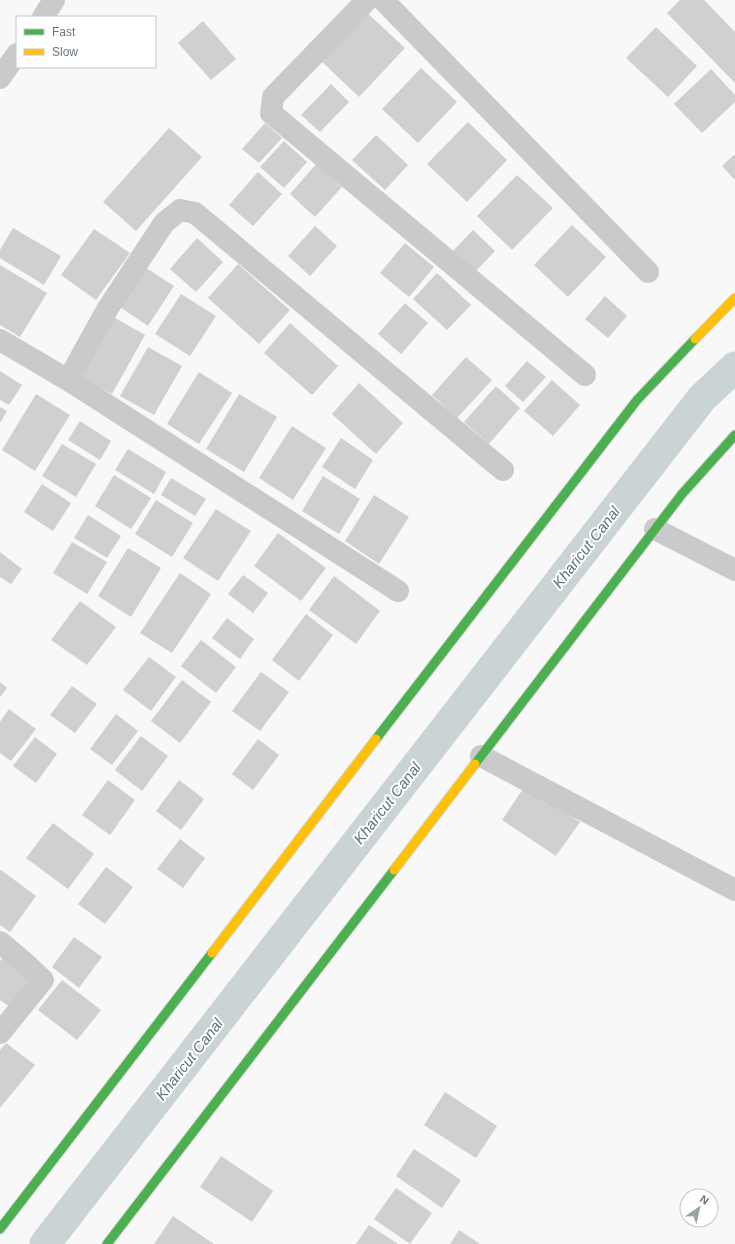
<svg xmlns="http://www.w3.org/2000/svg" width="735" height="1244" font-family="Arial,sans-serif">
  <rect width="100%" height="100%" fill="#f8f8f8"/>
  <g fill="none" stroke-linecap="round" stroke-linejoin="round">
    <!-- canal -->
    <path stroke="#cad4d6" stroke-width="31" d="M45,1244L702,398L735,367"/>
  </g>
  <!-- building -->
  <g fill="#ced0d1">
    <path d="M680,0H704L735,32V83L667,13Z"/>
    <path d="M363,9L405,48L359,97L317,57Z"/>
    <path d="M203,21L236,59L211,80L178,43Z"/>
    <path d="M656,27L697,66L668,97L626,58Z"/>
    <path d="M421,68L457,102L418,143L382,109Z"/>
    <path d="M711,69L735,95V102L702,133L674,104Z"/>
    <path d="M331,84L349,102L320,132L301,115Z"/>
    <path d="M468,122L507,160L467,202L427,164Z"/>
    <path d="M265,123L282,138L259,163L242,149Z"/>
    <path d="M169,128L202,157L136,231L103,202Z"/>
    <path d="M376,135L408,165L385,190L352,160Z"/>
    <path d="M284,141L307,162L284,188L260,167Z"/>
    <path d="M735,154V180L722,166Z"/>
    <path d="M316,164L342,187L315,217L290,194Z"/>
    <path d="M258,172L282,194L253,226L229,205Z"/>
    <path d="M517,175L553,208L512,250L477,216Z"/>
    <path d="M572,225L606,257L568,297L534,265Z"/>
    <path d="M315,226L337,246L310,276L288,256Z"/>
    <path d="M13,228L61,256L44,285L0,258V250Z"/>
    <path d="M94,229L130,253L96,300L61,275Z"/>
    <path d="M473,230L495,251L471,276L449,255Z"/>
    <path d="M197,238L223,262L196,292L170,269Z"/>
    <path d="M405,243L434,267L409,297L380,273Z"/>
    <path d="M140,264L174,286L148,326L114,303Z"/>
    <path d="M238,264L290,310L259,344L208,298Z"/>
    <path d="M0,265L47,293L20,337L0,325Z"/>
    <path d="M437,273L471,305L447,330L413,299Z"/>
    <path d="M181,294L216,316L190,356L155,334Z"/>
    <path d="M605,296L627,316L608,338L585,319Z"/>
    <path d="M405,303L428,323L401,354L378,334Z"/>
    <path d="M110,315L145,335L112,394L77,375Z"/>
    <path d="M290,323L338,366L312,395L264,353Z"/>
    <path d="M148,347L182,366L154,415L120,396Z"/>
    <path d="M466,357L492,380L457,418L432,395Z"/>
    <path d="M527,361L546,377L523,402L505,386Z"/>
    <path d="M0,371L22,385L9,405L0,400Z"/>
    <path d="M199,372L232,393L199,444L167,424Z"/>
    <path d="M552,380L580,405L553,436L524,411Z"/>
    <path d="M359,383L403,423L376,454L332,414Z"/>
    <path d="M496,386L520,408L489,444L464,422Z"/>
    <path d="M36,394L70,415L35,471L2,450Z"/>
    <path d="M239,394L277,417L244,472L206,449Z"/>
    <path d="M0,407L7,411L0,423Z"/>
    <path d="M80,421L111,441L100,460L68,440Z"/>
    <path d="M292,426L326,448L293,500L259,478Z"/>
    <path d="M341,438L373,460L355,489L322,467Z"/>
    <path d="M62,444L96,464L76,497L42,476Z"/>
    <path d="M128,449L166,472L154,494L115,470Z"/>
    <path d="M114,475L151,498L131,529L95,506Z"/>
    <path d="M323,476L360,499L339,534L302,511Z"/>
    <path d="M171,478L206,499L195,516L161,495Z"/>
    <path d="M42,484L71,503L53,531L24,512Z"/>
    <path d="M374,495L409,517L379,564L345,541Z"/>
    <path d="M156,500L193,523L172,557L135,534Z"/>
    <path d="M216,509L251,531L218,581L183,558Z"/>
    <path d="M88,515L121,536L107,558L74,538Z"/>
    <path d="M278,533L326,568L301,601L254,566Z"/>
    <path d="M72,542L107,562L87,594L53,573Z"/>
    <path d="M128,548L161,568L131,617L98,596Z"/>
    <path d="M0,552L22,569L11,584L0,577Z"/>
    <path d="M180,573L211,594L172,653L140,633Z"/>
    <path d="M243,575L268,593L253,613L228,594Z"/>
    <path d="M334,576L380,611L356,644L309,610Z"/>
    <path d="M80,601L116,627L87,665L51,640Z"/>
    <path d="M306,614L333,635L299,681L272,660Z"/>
    <path d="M227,618L254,639L240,659L212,638Z"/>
    <path d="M201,640L236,667L216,693L181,666Z"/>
    <path d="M149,657L176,677L151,711L123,690Z"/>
    <path d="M261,672L289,692L260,731L232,711Z"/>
    <path d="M182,680L211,702L180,743L151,721Z"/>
    <path d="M0,682L7,688L0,697Z"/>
    <path d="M72,686L97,704L75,733L50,715Z"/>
    <path d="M9,709L36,729L11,761L0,753V722Z"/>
    <path d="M116,714L138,731L112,765L90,749Z"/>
    <path d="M141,736L168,756L142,791L115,770Z"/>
    <path d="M35,737L57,754L36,783L13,766Z"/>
    <path d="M258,739L279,755L253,790L232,774Z"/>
    <path d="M108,780L135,800L110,835L82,815Z"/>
    <path d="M179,780L204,799L181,830L156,811Z"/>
    <path d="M525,786L580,822L556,856L502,820Z"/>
    <path d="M53,823L94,854L68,889L26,858Z"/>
    <path d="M180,839L205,858L183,888L157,869Z"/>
    <path d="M106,867L133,887L105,924L78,904Z"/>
    <path d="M1,870L36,896L10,932L0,925V871Z"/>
    <path d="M74,937L102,957L79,988L52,967Z"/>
    <path d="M3,956L31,977L9,1006L0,1000V961Z"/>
    <path d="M62,980L101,1010L77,1040L38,1010Z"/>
    <path d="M6,1043L35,1065L0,1108V1050Z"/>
    <path d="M445,1092L497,1126L476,1158L424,1125Z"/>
    <path d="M414,1149L461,1180L442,1208L396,1176Z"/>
    <path d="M221,1156L273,1191L252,1222L200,1187Z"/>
    <path d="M396,1188L432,1213L410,1244L374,1219Z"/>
    <path d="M173,1216L214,1244H154Z"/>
    <path d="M369,1225L398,1244H356Z"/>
    <path d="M459,1230L480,1244H450Z"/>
  </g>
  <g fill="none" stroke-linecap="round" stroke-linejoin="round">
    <defs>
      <g id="fast">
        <path d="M376,739L637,400L695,339"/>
        <path d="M475,764L682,494L735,435"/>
        <path d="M0,1229L212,953"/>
        <path d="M107,1244L394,870"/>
      </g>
      <g id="slow">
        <path d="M695,339L735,298"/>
        <path d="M394,870L475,764"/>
        <path d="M212,953L376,739"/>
      </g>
    </defs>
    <!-- fast casing -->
    <use href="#fast" stroke="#d4d5d6" stroke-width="11"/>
    <!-- slow casing -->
    <use href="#slow" stroke="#d4d5d6" stroke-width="11"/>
    <!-- street -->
    <g stroke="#c9cacb" stroke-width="22">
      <path d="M367,0L273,97L271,113L585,375"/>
      <path d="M383,0L648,272"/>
      <path d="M43,17L54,0"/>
      <path d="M0,78L17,54"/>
      <path d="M0,340L68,380L398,591"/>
      <path d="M68,380L108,308L164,223L180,210L195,213L503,470"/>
      <path d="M655,529L735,570"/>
      <path d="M481,756L735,890"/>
      <path d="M0,942L26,964L43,980L0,1033"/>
    </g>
    <!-- fast -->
    <use href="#fast" stroke="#4caf50" stroke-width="9"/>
    <!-- slow -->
    <use href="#slow" stroke="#ffc107" stroke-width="9"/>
  </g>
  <g text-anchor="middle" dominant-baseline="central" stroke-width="4" stroke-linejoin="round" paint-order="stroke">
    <!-- water labels -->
    <g font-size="15" font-style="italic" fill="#607579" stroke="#fff">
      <text transform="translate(586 547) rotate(-52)">Kharicut Canal</text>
      <text transform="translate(387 803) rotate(-52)">Kharicut Canal</text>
      <text transform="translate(189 1059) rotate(-52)">Kharicut Canal</text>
    </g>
  </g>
  <!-- legend -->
  <rect x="16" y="16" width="140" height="52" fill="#ffffff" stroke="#c2c8cc"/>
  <rect x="24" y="29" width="20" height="6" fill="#4caf50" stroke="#c2c8cc"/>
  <text x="52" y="36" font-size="12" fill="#66767f">Fast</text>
  <rect x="24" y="49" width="20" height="6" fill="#ffc107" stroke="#c2c8cc"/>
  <text x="52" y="56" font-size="12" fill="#66767f">Slow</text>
  <!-- north arrow -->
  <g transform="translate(699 1208) rotate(34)"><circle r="19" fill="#ffffff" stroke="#c2c8cc"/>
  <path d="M0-3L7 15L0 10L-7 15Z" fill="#99a4a9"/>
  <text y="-6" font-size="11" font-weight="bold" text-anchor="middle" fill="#66767f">N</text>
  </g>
</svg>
